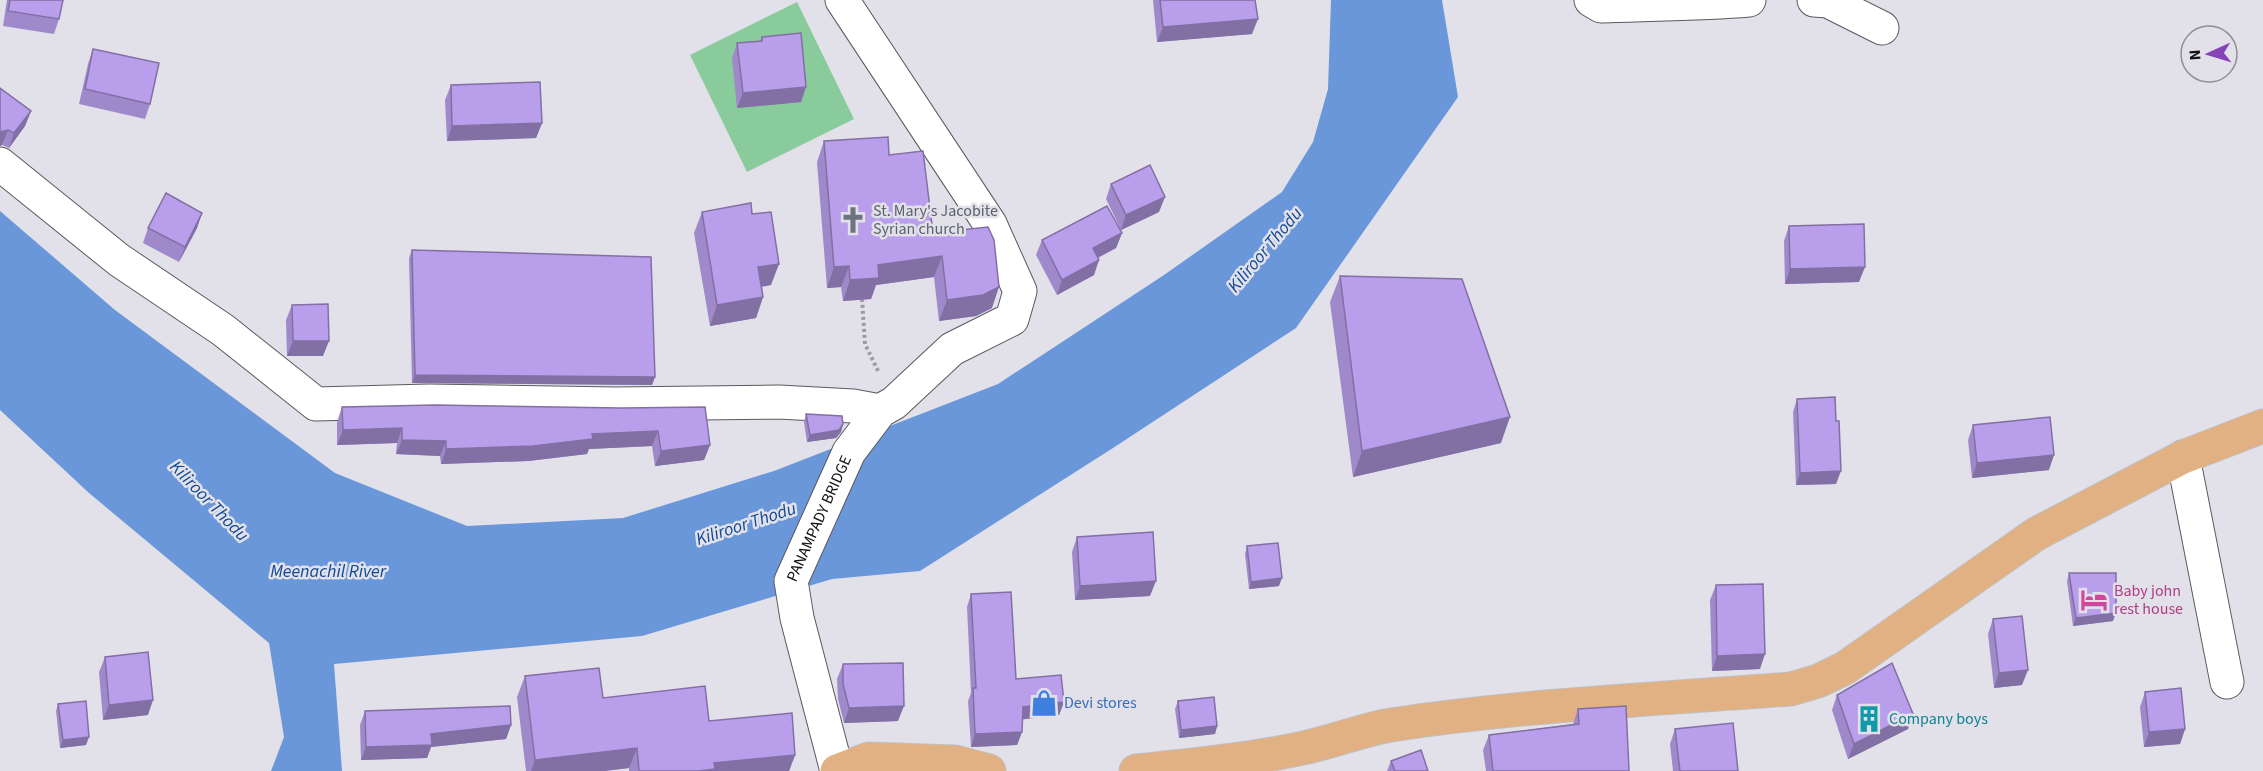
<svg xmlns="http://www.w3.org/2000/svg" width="2263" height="771" font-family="'Source Sans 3',sans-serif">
  <rect width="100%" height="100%" fill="#e2e1e9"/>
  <!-- green -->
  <path fill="#8acb9b" d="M797,2L854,119L747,172L690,55Z"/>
  <!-- water -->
  <path fill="#6a97d9" d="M1331,0H1442L1458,97L1296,328L1113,448L920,571L832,579L642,636L334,664L342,771H271L284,737L269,643L89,493L0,410V211L115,310L335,473L467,526L623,518L774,471L998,384L1164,275L1282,192L1313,142L1328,89Z"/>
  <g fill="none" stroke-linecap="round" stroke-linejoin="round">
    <defs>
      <g id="minor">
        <path d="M1591,0L1601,6C1651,4 1700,4 1749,0"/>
        <path d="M1814,0L1828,1L1882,28"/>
        <path d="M0,164L119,260L223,330L316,404L429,401L616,404L779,402L853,406L880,411"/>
        <path d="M2183,457L2227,682"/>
        <path id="s1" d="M837,771L797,618L791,581L849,452L880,411L894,403L952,349L1012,319L1020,291L990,224L842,0"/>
      </g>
      <g id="major">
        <path d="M837,771L869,759L955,762L989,771"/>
        <path d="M1136,771C1192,765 1248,760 1303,748C1333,742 1361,730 1391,725C1523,705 1658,699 1791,689L1818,681L1845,668L2036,534L2183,457L2263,426"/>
      </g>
    </defs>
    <!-- minor casing -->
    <use href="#minor" stroke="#59595f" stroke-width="35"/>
    <!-- major casing -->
    <use href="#major" stroke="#c1c1c2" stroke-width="35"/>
    <!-- path -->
    <path stroke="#9b9ba1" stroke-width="4" stroke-dasharray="3 3" stroke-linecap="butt" d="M862,299L865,344L879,373"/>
    <!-- minor -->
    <use href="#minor" stroke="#fff" stroke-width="33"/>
    <!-- major -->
    <use href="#major" stroke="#e1b083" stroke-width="33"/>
  </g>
  <!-- wall -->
  <g fill="#9f89ca">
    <path d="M7,0H63L59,19L54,34L3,26Z"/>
    <path d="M1153,0H1255L1252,34L1157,42Z"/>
    <path d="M762,37L806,87L801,102L737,108L732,58L737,43L760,41Z"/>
    <path d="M93,49L150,104L145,119L79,104L88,64Z"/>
    <path d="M451,85L542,123L536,138L447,141L445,100Z"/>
    <path d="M0,88L31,111L25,126L9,148L2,145L0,146Z"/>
    <path d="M824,141L933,233L992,308L976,316L939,321L934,277L876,285L871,299L843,301L841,287L827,288L817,162Z"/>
    <path d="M1111,184L1159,212L1121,230L1106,199Z"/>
    <path d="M702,212L771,285L762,287L763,297L756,318L710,326L694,233Z"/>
    <path d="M202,213L197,228L179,262L143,243L148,228Z"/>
    <path d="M1789,226L1859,282L1785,284L1784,241Z"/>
    <path d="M1122,233L1116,248L1098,258L1094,275L1057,295L1036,255L1042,240Z"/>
    <path d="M412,250L655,377L652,385L412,383L409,258Z"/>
    <path d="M1340,276L1501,443L1353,477L1330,302Z"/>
    <path d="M292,305L323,356H287L286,320Z"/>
    <path d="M1797,399L1836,484L1796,485L1793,412Z"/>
    <path d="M342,407L621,408L710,445L704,460L655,466L652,446L589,449L587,454L528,461L441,464L440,456L396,454L397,443L337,445V422Z"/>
    <path d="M806,414L843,424L841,432L836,438L807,442L804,422Z"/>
    <path d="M1973,425L2049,470L1972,478L1968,440Z"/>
    <path d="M1077,537L1150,596L1075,600L1072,552Z"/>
    <path d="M1247,546L1279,586L1249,589L1245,554Z"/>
    <path d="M2069,573L2113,621L2073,626L2067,581Z"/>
    <path d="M1716,585L1760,669L1712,671L1710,600Z"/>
    <path d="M971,594L1016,679L1064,702L1059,715L1022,719V732L1017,745L971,747L968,701L971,693L967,607Z"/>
    <path d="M1993,619L2022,685L1994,688L1988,634Z"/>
    <path d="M105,657L148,715L103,720L99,672Z"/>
    <path d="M843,664L898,721L844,723L838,699L837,679Z"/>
    <path d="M525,676L603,698L709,721L795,755L789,771H629V768L604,771H526L517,697Z"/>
    <path d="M2145,692L2185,729L2180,744L2144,747L2140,707Z"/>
    <path d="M1837,695L1908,729L1848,759L1832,710Z"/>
    <path d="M1178,701L1217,726L1215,734L1179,738L1175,709Z"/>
    <path d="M58,704L86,745L60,748L56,711Z"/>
    <path d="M1578,709L1629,771H1486L1483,750L1489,735L1573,724Z"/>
    <path d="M365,711L511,725L506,739L431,747L427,758L361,760L360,725Z"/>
    <path d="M1675,729L1738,771H1673L1670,744Z"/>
    <path d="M1391,761L1428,771H1387Z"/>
  </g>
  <!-- shaded-wall -->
  <g fill="#826fa4">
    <path d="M1258,19L1252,34L1157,42L1163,27Z"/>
    <path d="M806,87L801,102L737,108L743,93Z"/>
    <path d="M31,111L25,126L9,148L14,133Z"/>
    <path d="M542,123L536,138L447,141L452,126Z"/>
    <path d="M8,130L2,145L0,146V132Z"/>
    <path d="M1165,197L1159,212L1121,230L1126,215Z"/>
    <path d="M202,213L197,228L179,262L185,247Z"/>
    <path d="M1122,233L1116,248L1087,263L1093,248Z"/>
    <path d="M942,256L934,277L876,285L871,299L843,301L850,280L878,265Z"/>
    <path d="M1099,260L1094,275L1057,295L1062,280Z"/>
    <path d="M779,264L771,285L750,288L758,267Z"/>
    <path d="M849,266L841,287L827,288L834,267Z"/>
    <path d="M1865,267L1859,282L1785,284L1790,269Z"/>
    <path d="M999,287L992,308L976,316L939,321L947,300Z"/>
    <path d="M763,297L756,318L710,326L717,305Z"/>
    <path d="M293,341H329L323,356H287Z"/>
    <path d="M415,375L655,377L652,385L412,383Z"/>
    <path d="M1510,417L1501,443L1353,477L1362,451Z"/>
    <path d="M843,424L841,432L836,438L807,442L810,435Z"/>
    <path d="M402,428L397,443L337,445L343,430Z"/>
    <path d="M658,431L652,446L589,449L587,454L528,461L441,464L446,449L592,434Z"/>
    <path d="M402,440L446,441L440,456L396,454Z"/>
    <path d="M710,445L704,460L655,466L661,451Z"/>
    <path d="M2054,455L2049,470L1972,478L1977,463Z"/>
    <path d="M1841,471L1836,484L1796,485L1800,473Z"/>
    <path d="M1282,578L1279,586L1249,589L1251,582Z"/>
    <path d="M1156,581L1150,596L1075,600L1080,586Z"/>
    <path d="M2116,613L2113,621L2073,626L2076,618Z"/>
    <path d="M1765,654L1760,669L1712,671L1717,656Z"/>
    <path d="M2028,670L2022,685L1994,688L1999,673Z"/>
    <path d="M153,700L148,715L103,720L109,705Z"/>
    <path d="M1064,702L1059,715L1018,720L1023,707Z"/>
    <path d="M904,706L898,721L844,723L849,708Z"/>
    <path d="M1913,714L1908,729L1848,759L1854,744Z"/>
    <path d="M511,725L506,739L431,747L427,758L361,760L366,747L431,734Z"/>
    <path d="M1217,726L1215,734L1179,738L1181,730Z"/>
    <path d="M2185,729L2180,744L2144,747L2149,732Z"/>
    <path d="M1022,732L1017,745L971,747L975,734Z"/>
    <path d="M89,737L86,745L60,748L63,740Z"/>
    <path d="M637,748L629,768L604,771H531L535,760Z"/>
    <path d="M795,755L789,771H698L714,763Z"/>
  </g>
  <!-- building -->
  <g fill="#b99feb" stroke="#826fa4" stroke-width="1.5">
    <path d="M10,0H63L59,19L8,11Z"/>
    <path d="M1160,0H1255L1258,19L1163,27Z"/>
    <path d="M801,33L806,87L743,93L737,43L762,41V37Z"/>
    <path d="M93,49L159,63L150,104L85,89Z"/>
    <path d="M540,82L542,123L452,126L451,85Z"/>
    <path d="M0,88L31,111L14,133L8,130L0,132Z"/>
    <path d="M888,137L889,155L923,151L933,233L988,227L994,240L999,287L983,295L947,300L942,256L878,265L879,278L850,280L849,266L834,267L824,141Z"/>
    <path d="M1150,165L1165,197L1126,215L1111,184Z"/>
    <path d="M166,193L202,213L185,247L148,228Z"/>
    <path d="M751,203L752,214L771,212L779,264L758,267L763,297L717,305L702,212Z"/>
    <path d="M1107,206L1122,233L1093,248L1099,260L1062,280L1042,240Z"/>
    <path d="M1864,224L1865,267L1790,269L1789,226Z"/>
    <path d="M412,250L651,257L655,377L415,375Z"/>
    <path d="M1340,276L1462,279L1510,417L1362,451Z"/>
    <path d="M328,304L329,341H293L292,305Z"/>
    <path d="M1835,397L1836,421H1839L1841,471L1800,473L1797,399Z"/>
    <path d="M435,405L621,408L705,407L710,445L661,451L658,431L592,434L593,439L533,446L446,449V441L402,440V428L343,430L342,407Z"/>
    <path d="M806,414L842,416L843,424L839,430L810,435Z"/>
    <path d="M2050,417L2054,455L1977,463L1973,425Z"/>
    <path d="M1153,532L1156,581L1080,586L1077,537Z"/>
    <path d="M1278,543L1282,578L1251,582L1247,546Z"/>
    <path d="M2069,573H2116V613L2076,618Z"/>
    <path d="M1763,584L1765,654L1717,656L1716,585Z"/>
    <path d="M1011,592L1016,679L1061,675L1064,702L1023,707L1022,732L975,734L973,688H976L971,594Z"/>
    <path d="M2022,616L2028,670L1999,673L1993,619Z"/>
    <path d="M148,652L153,700L109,705L105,657Z"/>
    <path d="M903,663L904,706L849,708L843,684V664Z"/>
    <path d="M1892,663L1913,714L1854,744L1837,695Z"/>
    <path d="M599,668L603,698L705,686L709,721L792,713L795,755L714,763L715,769L698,771H639L637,748L535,760L525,676Z"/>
    <path d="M2181,688L2185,729L2149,732L2145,692Z"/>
    <path d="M1214,697L1217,726L1181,730L1178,701Z"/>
    <path d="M86,701L89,737L63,740L58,704Z"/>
    <path d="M510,706L511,725L431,734L432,745L366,747L365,711Z"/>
    <path d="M1626,706L1629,771H1493L1489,735L1579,724L1578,709Z"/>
    <path d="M1733,723L1738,771H1680L1675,729Z"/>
    <path d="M1421,750L1428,771H1395L1391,761Z"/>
  </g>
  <!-- icons -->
  <defs>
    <symbol id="church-bare" viewBox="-9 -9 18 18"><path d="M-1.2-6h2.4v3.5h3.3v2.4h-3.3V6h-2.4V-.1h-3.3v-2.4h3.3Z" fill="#6b7280" stroke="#e2e1e9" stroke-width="2.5" paint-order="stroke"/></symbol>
    <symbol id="hotel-bare" viewBox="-9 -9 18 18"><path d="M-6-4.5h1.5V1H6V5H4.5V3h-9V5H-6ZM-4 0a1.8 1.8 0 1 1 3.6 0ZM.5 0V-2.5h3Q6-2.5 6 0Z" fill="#d1479c" stroke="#e2e1e9" stroke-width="2.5" paint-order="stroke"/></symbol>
    <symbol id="shop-bare" viewBox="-9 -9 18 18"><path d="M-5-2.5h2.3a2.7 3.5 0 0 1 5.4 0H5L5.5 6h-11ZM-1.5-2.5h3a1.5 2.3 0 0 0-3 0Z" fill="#3f7fe0" stroke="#e2e1e9" stroke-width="2.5" paint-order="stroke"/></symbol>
    <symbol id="building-bare" viewBox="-9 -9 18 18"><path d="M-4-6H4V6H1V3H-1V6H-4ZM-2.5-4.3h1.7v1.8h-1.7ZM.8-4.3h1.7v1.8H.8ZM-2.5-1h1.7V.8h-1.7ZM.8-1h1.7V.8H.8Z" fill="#0f9aa8" stroke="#e2e1e9" stroke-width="2.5" paint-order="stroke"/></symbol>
  </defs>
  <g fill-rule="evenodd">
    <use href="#church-bare" x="834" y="201" width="38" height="38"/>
    <use href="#hotel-bare" x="2075" y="581" width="38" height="38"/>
    <use href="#shop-bare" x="1025" y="684" width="38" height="38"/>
    <use href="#building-bare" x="1850" y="700" width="38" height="38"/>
  </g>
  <g text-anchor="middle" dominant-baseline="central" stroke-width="5" stroke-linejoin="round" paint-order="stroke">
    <!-- worship labels -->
    <g font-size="16" fill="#5b616d" stroke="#e2e1e9" text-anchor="start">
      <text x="873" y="211">St. Mary's Jacobite<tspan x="873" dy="18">Syrian church</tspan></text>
    </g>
    <!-- street labels -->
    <g font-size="16" fill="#121214" stroke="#e2e1e9">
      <text stroke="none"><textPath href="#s1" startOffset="264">PANAMPADY BRIDGE</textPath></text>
    </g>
    <!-- hotel labels -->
    <g font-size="16" fill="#b23c85" stroke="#e2e1e9" text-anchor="start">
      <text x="2114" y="591">Baby john<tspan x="2114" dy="18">rest house</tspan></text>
    </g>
    <!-- shop labels -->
    <g font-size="16" fill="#366cbe" stroke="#e2e1e9" text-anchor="start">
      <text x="1064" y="703">Devi stores</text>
    </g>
    <!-- culture labels -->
    <g font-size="16" fill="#0d838f" stroke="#e2e1e9" text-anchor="start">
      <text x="1889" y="719">Company boys</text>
    </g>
    <!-- water labels -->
    <g font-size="18" font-style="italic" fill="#0e4896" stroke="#e2e1e9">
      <text transform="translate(1265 250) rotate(-50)">Kiliroor Thodu</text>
      <text transform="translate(209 501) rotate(46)">Kiliroor Thodu</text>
      <text transform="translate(746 524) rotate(-18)">Kiliroor Thodu</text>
      <text x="328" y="571">Meenachil River</text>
    </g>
  </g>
  <!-- north arrow -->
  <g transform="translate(2209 54) rotate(266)"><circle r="28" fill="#e2e1e9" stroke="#8f8e94" stroke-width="1.5"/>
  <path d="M0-4.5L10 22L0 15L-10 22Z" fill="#8642b7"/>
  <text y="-9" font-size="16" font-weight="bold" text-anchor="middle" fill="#121214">N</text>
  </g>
</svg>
